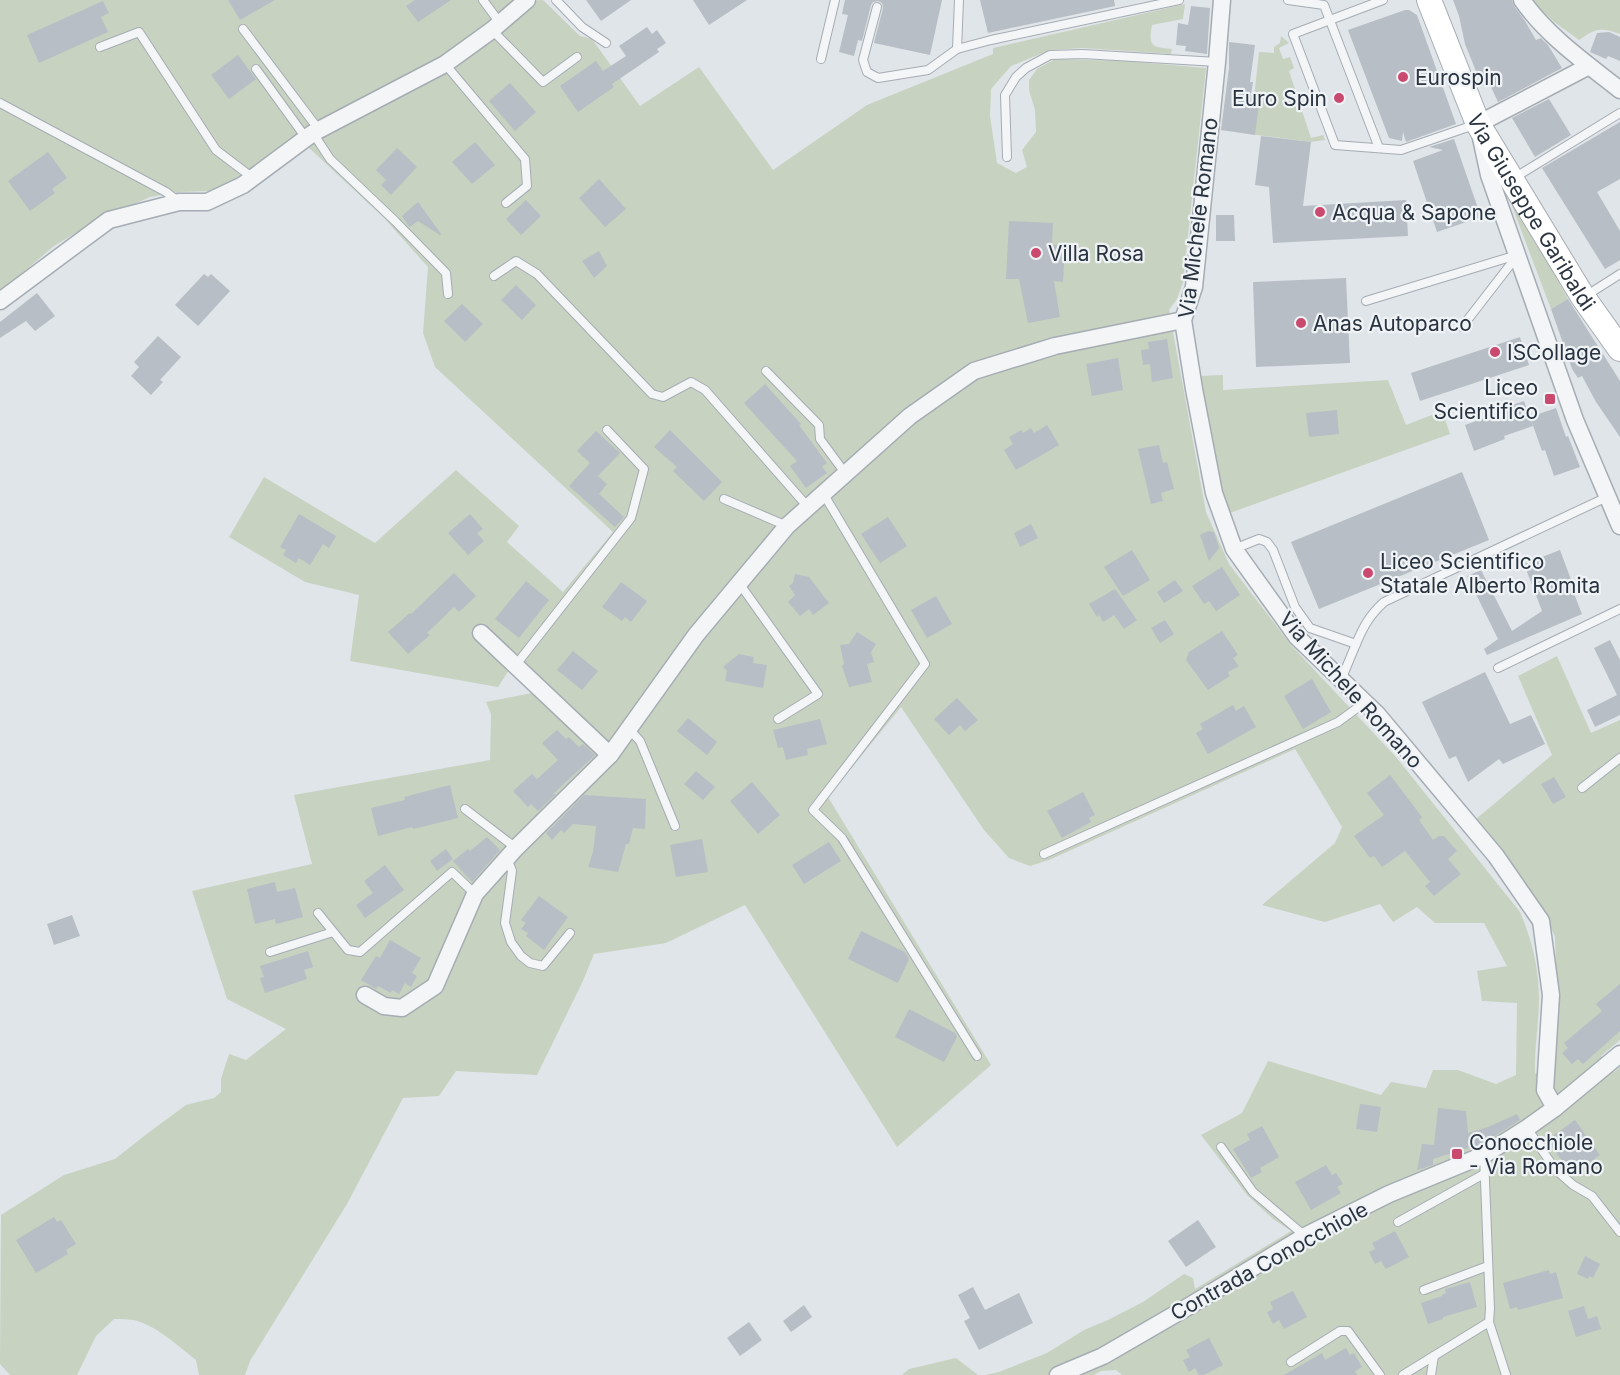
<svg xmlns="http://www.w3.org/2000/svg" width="1620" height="1375" font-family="Inter,sans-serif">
  <rect width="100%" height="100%" fill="#e0e5e9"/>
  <!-- green -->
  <g fill="#c8d2c1">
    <path d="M0,0H516L422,70L240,181L211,191L179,192L150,197L92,223L54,246L0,292Z"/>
    <path d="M538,0H543L580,36L592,39L640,106L699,67L773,170L867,105L993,54V48L1185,4L1183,19L1152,25C1148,47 1152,47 1172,49L1171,54L1083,48L1050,50L1011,66L991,89L990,116L997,163L1016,173L1027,167L1022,150L1036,132L1035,110L1029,90V80L1037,69L1055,59L1125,61L1206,68L1183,282L1177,299L1169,310L1206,512L1229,564L1291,645L1396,757L1520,912C1532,940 1539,969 1539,999C1539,1024 1534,1049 1535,1074L1551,1063L1557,998L1555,936L1540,907L1501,848L1476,819L1552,755L1518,676L1557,656L1591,733L1620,720V1040L1601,1056L1614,1072L1620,1067V1375H1122L1116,1370L1101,1371L1094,1375H985L999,1372L1047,1353L1084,1330L1108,1320L1143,1302L1184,1274L1193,1278L1195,1289L1291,1231L1273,1219L1247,1195L1201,1135L1242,1113L1268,1061L1381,1095L1391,1082L1426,1088L1433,1070H1458L1496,1084L1516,1075L1517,1003L1482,1001L1477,971L1507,966L1484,923H1435L1417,907L1393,922L1380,904L1325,922L1262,905L1335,843L1342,827L1295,749L1049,860L1030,866L1009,858L984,830L901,707L828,797L991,1065L897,1147L745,905L666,943L594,954L582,983L537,1075L456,1071L439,1096L403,1098L347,1204L250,1361L245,1375H199L196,1360C178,1346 157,1326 134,1320C128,1319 121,1319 114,1319L96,1336L77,1375H10L0,1364L1,1215L64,1175L115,1159L148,1133L186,1105L214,1098L221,1092V1079L229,1054L246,1060L286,1029L227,999L192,891L312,864L294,795L490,760L491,714L486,702L532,693L509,670L498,687L350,661L359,595L305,582L229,537L264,477L375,543L456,470L519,526L507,542L563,592L613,532L435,367L423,333L428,267L384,218L307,146L491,37Z"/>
    <path d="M1531,0H1620V34C1601,27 1595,28 1579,40L1553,21Z"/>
    <path d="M1281,36L1289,43L1279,48L1283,59L1290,57L1294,68L1289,71L1311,138L1323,135L1325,140L1311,142L1250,134L1259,52L1274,53V47L1280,43Z"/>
    <path d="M1515,202L1568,299L1551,309L1512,206Z"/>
    <path d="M1223,375V390L1388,380L1406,425L1442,411L1450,434L1227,514L1199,376Z"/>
    <path d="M956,1358L978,1375H902L909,1369Z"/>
  </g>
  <!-- building -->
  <g fill="#b7bec5">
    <path d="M228,0H275L240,20Z"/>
    <path d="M415,0H451L418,22L406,6Z"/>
    <path d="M586,0H631L601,21Z"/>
    <path d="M693,0H747L709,25Z"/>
    <path d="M845,0H942L930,55L874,43L883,8L882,3L878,1L873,2L871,5L862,41L858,40L854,56L839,52L848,15L842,14Z"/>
    <path d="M980,0H1114L1115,6L988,33Z"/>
    <path d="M1453,0H1512L1514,6L1525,21L1536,40L1541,38L1548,45L1562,68L1498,102L1490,85L1482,86L1465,44L1459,16Z"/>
    <path d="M103,1L109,13L101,17L108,32L39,63L27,35Z"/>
    <path d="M1191,6L1210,8L1207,54L1185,51L1186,46L1176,45L1178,23L1188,25Z"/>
    <path d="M1405,10H1409L1417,15L1456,124L1406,142L1403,132L1402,141L1389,138L1348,30Z"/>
    <path d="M647,27L652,34L657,30L666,43L657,49L659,52L612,84L614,87L578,112L560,86L596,61L603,71L626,56L619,46Z"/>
    <path d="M1609,32L1620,37V61L1608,56L1606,59L1590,52L1597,33Z"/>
    <path d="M1229,42L1255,45L1250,82H1253L1251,95L1260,96L1255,135L1221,130L1229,68Z"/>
    <path d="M238,55L256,79L229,99L211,75Z"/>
    <path d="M510,83L536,112L515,131L489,101Z"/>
    <path d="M1549,99L1571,135L1535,157L1512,118Z"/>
    <path d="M1620,122V179L1597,192L1620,231V260L1605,269L1542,168Z"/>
    <path d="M1261,136L1311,142L1303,206L1406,200L1408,236L1273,243L1269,187L1255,185Z"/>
    <path d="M1454,139L1481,217L1437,232L1413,161L1443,150L1429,147Z"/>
    <path d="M475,142L495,165L472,184L452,162Z"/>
    <path d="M397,148L417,167L391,195L381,185L386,180L376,170Z"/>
    <path d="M48,152L67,178L52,189L55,193L30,211L8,181Z"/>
    <path d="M599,179L626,209L605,227L579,198Z"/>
    <path d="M526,200L541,216L521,235L506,219Z"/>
    <path d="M418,202L441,234L440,235L418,221L410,227L408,225L402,216Z"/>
    <path d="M1216,215H1234L1235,241H1216Z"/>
    <path d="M1009,221L1053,223L1052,245H1065L1063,282L1054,281L1060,317L1028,323L1019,279H1006Z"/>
    <path d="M599,251L607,266L594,278L582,261Z"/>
    <path d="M204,274L208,277L211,274L230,291L198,326L175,305Z"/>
    <path d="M1346,278L1350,363L1256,367L1253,282Z"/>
    <path d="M516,285L536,305L522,320L501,300Z"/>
    <path d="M37,293L55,316L35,331L26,321L0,338V322Z"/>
    <path d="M1568,299L1620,381V437L1596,402L1582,376L1578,378L1572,369L1551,309Z"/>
    <path d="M462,304L483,324L465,342L444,321Z"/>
    <path d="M158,336L181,357L160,380L163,382L151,395L131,376L139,367L134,362Z"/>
    <path d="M1520,337L1529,365L1420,401L1411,373Z"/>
    <path d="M1167,339L1173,378L1152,382L1150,364L1143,365L1141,350L1149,349L1148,342Z"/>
    <path d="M1118,358L1123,390L1092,396L1086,364Z"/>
    <path d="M765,384L801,424L799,425L827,463L822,467L827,473L806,488L790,466L797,461L744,403Z"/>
    <path d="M1524,401L1533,426L1504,436L1505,439L1474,451L1465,425L1496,414L1495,411Z"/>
    <path d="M1556,408L1566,437L1568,436L1580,467L1554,476L1545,450L1542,451L1530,417Z"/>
    <path d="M1337,410L1339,434L1309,437L1306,413Z"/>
    <path d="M1047,425L1059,445L1016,470L1004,450L1013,444L1009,437L1021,430L1023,433L1031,428L1034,433Z"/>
    <path d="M670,430L722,482L704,501L673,471L677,467L654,447Z"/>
    <path d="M596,431L620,453L598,476L607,484L599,494L624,517L615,527L569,486L590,463L577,451Z"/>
    <path d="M1159,445L1163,463L1167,462L1174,489L1161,493L1163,501L1151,504L1138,449Z"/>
    <path d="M1462,472L1489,540L1319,609L1291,542Z"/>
    <path d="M299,514L336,536L329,548L323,544L310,565L299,558L296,563L283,555L286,550L280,547Z"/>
    <path d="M470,514L483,529L477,533L484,541L468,555L448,533Z"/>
    <path d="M888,517L907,546L880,563L861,534Z"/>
    <path d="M1031,524L1038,538L1020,547L1014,533Z"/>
    <path d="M1208,531L1214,532L1219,548L1209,561L1200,535Z"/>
    <path d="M1132,550L1150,580L1123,596L1104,567Z"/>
    <path d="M1560,550L1573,585L1571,586L1582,614L1487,655L1484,649L1498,639L1467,576L1481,570L1512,631L1542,611L1524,564Z"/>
    <path d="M1222,567L1240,595L1216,611L1209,601L1204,604L1192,586Z"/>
    <path d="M454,573L476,596L459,612L454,607L427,633L430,635L408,654L388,632L410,613L411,614Z"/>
    <path d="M795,574L809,577L829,603L813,615L809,609L800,616L788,602L795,595L789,586L793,583Z"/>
    <path d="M1175,580L1183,591L1164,603L1157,592Z"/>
    <path d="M526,581L549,600L519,638L495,619Z"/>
    <path d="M621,582L647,601L631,622L625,617L622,621L602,607Z"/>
    <path d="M1115,589L1137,620L1124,629L1114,615L1103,622L1099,615L1097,617L1089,604Z"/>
    <path d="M936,596L952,624L927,638L911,610Z"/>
    <path d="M1165,620L1174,634L1160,643L1151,628Z"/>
    <path d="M1222,631L1238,655L1233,658L1239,666L1228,672L1230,676L1208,690L1186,660L1189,652Z"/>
    <path d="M857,632L876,644L871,652L874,662L867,664L872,682L849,687L842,666L844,664L840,645L849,644Z"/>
    <path d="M1610,640L1620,660V715L1595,727L1587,710L1617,695L1594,648Z"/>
    <path d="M573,651L598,671L582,690L557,670Z"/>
    <path d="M739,654L754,657L753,663L767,665L763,688L725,681L727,671L723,667Z"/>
    <path d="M1485,672L1510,724L1531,715L1545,744L1503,764L1499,759L1468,782L1456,756L1449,759L1422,702Z"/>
    <path d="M1312,679L1331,712L1303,729L1284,696Z"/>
    <path d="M957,698L978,720L965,731L960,725L949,735L934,719Z"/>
    <path d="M1233,705L1236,711L1244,706L1256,727L1208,754L1196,733L1203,729L1200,724Z"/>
    <path d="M688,718L717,742L707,755L677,731Z"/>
    <path d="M820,719L827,744L807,749L808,755L786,760L783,747L778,748L773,730Z"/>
    <path d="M557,730L566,739L569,737L579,747L583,744L595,755L553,794H556L538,811L531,804L528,807L513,791L532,774L537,779L558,760L542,743Z"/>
    <path d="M696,771L715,787L703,800L684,784Z"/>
    <path d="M1390,775L1422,817L1419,820L1433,840L1439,836H1444L1457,851L1448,859L1461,874L1434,896L1425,886L1430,882L1405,851L1382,867L1374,856L1370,858L1354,836L1384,815L1367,793Z"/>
    <path d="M1554,777L1566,797L1553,804L1541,784Z"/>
    <path d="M752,782L780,815L758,834L730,801Z"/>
    <path d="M450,785L458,818L413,829L412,827L378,836L371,808L405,800L404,797Z"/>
    <path d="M1083,792L1095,815L1089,818L1091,822L1062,838L1047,811Z"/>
    <path d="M584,795L646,799L645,829L633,828L629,844H626L618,872L588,867L593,852L596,826L573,824L564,833L561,830L552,840L546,833Z"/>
    <path d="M487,837L500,850L472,882L453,861L468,849L470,851Z"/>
    <path d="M702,839L708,872L676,877L670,845Z"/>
    <path d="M829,842L841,861L804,884L792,865Z"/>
    <path d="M446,849L453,859L437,871L430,861Z"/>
    <path d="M385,865L404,890L365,918L356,905L373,893L364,881Z"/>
    <path d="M275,882L277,892L295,888L303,917L276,924L275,919L255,924L247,889Z"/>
    <path d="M539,896L568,917L544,950L526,936L528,933L521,929L526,923L521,920Z"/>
    <path d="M72,915L80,936L54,945L47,924Z"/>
    <path d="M861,931L905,952L909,959L898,983L848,959Z"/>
    <path d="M390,940L421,958L412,973L417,976L411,987L405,983L399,994L392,990L391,993L378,986L376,989L361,980L376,956L380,958Z"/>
    <path d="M308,951L313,967L304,970L307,979L265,993L260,978L264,977L260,966Z"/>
    <path d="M1620,984V1031L1583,1064L1578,1059L1572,1064L1562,1053L1568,1048L1564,1043L1602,1011L1596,1004Z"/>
    <path d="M909,1009L955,1033L957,1037L944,1062L895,1037Z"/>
    <path d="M1360,1104L1381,1107L1377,1132L1356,1129Z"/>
    <path d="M1438,1108L1466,1111L1468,1133L1488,1127L1517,1114L1520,1120L1482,1144L1433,1159V1165L1417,1170L1422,1144L1434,1145Z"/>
    <path d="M1575,1120L1600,1155L1572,1175L1547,1140Z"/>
    <path d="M1262,1126L1279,1157L1260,1168L1262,1172L1251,1178L1233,1149L1250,1140L1247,1134Z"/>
    <path d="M1326,1165L1332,1175L1336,1173L1343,1184L1337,1187L1341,1193L1311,1210L1295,1182Z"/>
    <path d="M54,1217L57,1222L61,1220L76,1244L66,1250L68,1254L36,1273L16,1240Z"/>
    <path d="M1198,1220L1216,1247L1186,1267L1168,1241Z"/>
    <path d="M1395,1231L1409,1257L1386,1269L1381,1261L1375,1264L1369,1252L1375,1249L1372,1243Z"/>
    <path d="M1585,1256L1600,1264L1593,1278L1589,1276L1588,1279L1577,1274Z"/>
    <path d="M1549,1270L1550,1274L1556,1272L1563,1298L1518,1310L1517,1307L1510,1309L1503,1283Z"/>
    <path d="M1470,1282L1477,1307L1443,1317V1319L1428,1324L1421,1303L1442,1296V1295L1446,1293L1445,1289Z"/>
    <path d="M973,1287L985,1310L1019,1293L1033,1323L979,1350L964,1321L970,1318L958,1295Z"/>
    <path d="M1293,1291L1307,1317L1284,1329L1279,1320L1273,1324L1267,1312L1273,1309L1270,1302Z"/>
    <path d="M804,1305L812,1317L791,1332L783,1321Z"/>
    <path d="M1584,1306L1588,1319L1597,1316L1601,1329L1576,1337L1568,1311Z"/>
    <path d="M749,1322L762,1340L740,1356L727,1338Z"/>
    <path d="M1209,1338L1223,1365L1204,1375H1199L1195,1368L1189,1372L1183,1360L1190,1357L1186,1350Z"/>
    <path d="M1346,1348L1350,1355L1354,1353L1362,1367L1355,1371L1357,1375H1284L1322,1353L1325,1360Z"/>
  </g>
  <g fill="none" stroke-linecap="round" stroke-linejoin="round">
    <defs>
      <g id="lane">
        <path d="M483,0L500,23"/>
        <path d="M556,0L582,27L606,43"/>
        <path d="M959,0L957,49L991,40L1179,0"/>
        <path d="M1288,0L1324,5L1379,148"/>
        <path d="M1383,0L1293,34L1335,145L1401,150L1477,124"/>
        <path d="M877,7L863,60L867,72L878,78L928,70L957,49"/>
        <path d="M243,29L319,130"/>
        <path d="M492,30L543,82L577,57"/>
        <path d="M100,47L139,32L216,150L253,178"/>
        <path d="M821,59L835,0"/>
        <path d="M445,64L525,159L527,186L506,203"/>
        <path d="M256,69L306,138"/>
        <path d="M0,103L166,192L179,202"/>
        <path d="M313,133L330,159L395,221L446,273L448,294"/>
        <path d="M1007,157L1005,95L1016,77L1026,68L1050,55L1083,54L1217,62"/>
        <path d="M1514,178L1620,113"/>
        <path d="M494,276L516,261L537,274L652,394L663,397L691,382L705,390L808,507"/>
        <path d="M1584,297L1620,274"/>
        <path d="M1366,301L1517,255"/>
        <path d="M1462,327L1517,256"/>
        <path d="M766,371L819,425L820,439L845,473"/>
        <path d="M823,493L925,664L813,810L842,838L977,1056"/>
        <path d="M724,499L787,526"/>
        <path d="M1234,549L1259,539L1267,542L1273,550L1295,607L1310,628L1356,644C1364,625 1370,615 1384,602L1607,497"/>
        <path d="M739,583L818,694L778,719"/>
        <path d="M515,666L631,518L644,469L607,430"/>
        <path d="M1498,668L1620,609"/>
        <path d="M1341,680L1356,644"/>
        <path d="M629,729L640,741L675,826"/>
        <path d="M1582,788L1620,758"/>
        <path d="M465,809L516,848"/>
        <path d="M1044,854L1338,722L1364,703"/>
        <path d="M507,858L512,871L505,923L511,942L521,956L530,963L543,966L570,933"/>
        <path d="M318,913L348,950L360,952L452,872L475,894"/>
        <path d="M270,952L333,932"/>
        <path d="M1527,1128L1555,1169L1573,1185L1592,1196L1620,1232"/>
        <path d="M1221,1147L1253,1192L1305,1236"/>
        <path d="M1398,1222L1484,1174"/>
        <path d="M1424,1290L1488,1266"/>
        <path d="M1489,1322L1506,1375"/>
        <path d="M1291,1362L1340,1331H1348L1380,1375"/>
        <path d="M1403,1375L1489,1322L1490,1309L1484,1155"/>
        <path d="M1431,1375L1434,1356"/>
      </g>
      <g id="street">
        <path d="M1222,0L1217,62L1194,287L1183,320L1194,389L1214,493L1234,549L1297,637L1377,714L1496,856L1541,921L1551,995L1545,1090L1555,1108"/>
        <path d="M1522,0C1547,36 1586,63 1620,90"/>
        <path d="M1589,66L1478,124L1489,175L1575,420L1620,526"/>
        <path d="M0,301L109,220L179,202H207L243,185L313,133L445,64L492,30L527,0"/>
        <path d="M481,633L610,755"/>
        <path d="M365,995L384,1006L402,1008L435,986L475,894L516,848L610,755L696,635L787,526L910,416L974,371L1055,346L1183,320"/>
        <path d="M1058,1375L1103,1356L1191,1305L1305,1236L1389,1194L1484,1155L1527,1128L1555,1108L1620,1054"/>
      </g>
      <g id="secondary">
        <path id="s1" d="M1429,0L1478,124L1583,297L1620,349"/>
      </g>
    </defs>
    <!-- lane casing -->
    <use href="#lane" stroke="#a5acb3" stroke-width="10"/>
    <!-- street casing -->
    <use href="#street" stroke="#a5acb3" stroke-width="19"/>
    <!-- secondary casing -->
    <use href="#secondary" stroke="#a5acb3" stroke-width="26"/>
    <!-- lane -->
    <use href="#lane" stroke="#f3f5f7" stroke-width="8"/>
    <!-- street -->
    <use href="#street" stroke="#f3f5f7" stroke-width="16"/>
    <!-- secondary -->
    <use href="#secondary" stroke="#fff" stroke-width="24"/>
  </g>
  <!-- markers -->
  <g fill="#ca496e" stroke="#f0f3f6" stroke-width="2">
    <circle cx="1403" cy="77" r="6"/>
    <circle cx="1339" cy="98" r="6"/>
    <circle cx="1320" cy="212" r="6"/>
    <circle cx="1036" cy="253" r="6"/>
    <circle cx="1301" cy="323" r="6"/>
    <circle cx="1495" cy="352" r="6"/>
    <rect x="1544" y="393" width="12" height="12" rx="3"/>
    <circle cx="1368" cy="573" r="6"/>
    <rect x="1451" y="1148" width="12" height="12" rx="3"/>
  </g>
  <g text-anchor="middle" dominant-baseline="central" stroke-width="4.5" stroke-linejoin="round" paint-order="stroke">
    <!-- poi labels -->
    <g font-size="21" fill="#293440" stroke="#f0f3f6" text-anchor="start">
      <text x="1415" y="77">Eurospin</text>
      <text x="1327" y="98" text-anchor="end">Euro Spin</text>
      <text x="1332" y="212">Acqua &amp; Sapone</text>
      <text x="1048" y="253">Villa Rosa</text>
      <text x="1313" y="323">Anas Autoparco</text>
      <text x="1507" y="352">ISCollage</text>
      <text x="1538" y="387" text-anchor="end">Liceo<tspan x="1538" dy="24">Scientifico</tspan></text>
      <text x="1380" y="561">Liceo Scientifico<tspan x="1380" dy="24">Statale Alberto Romita</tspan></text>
      <text x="1469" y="1142">Conocchiole<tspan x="1469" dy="24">- Via Romano</tspan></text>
    </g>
    <!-- street labels -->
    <g font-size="21" fill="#293440" stroke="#f0f3f6">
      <text stroke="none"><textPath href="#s1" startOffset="236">Via Giuseppe Garibaldi</textPath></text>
      <text transform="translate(1198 218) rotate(-83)">Via Michele Romano</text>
      <text transform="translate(1351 690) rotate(48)">Via Michele Romano</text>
      <text transform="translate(1269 1261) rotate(-29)">Contrada Conocchiole</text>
    </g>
  </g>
</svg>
